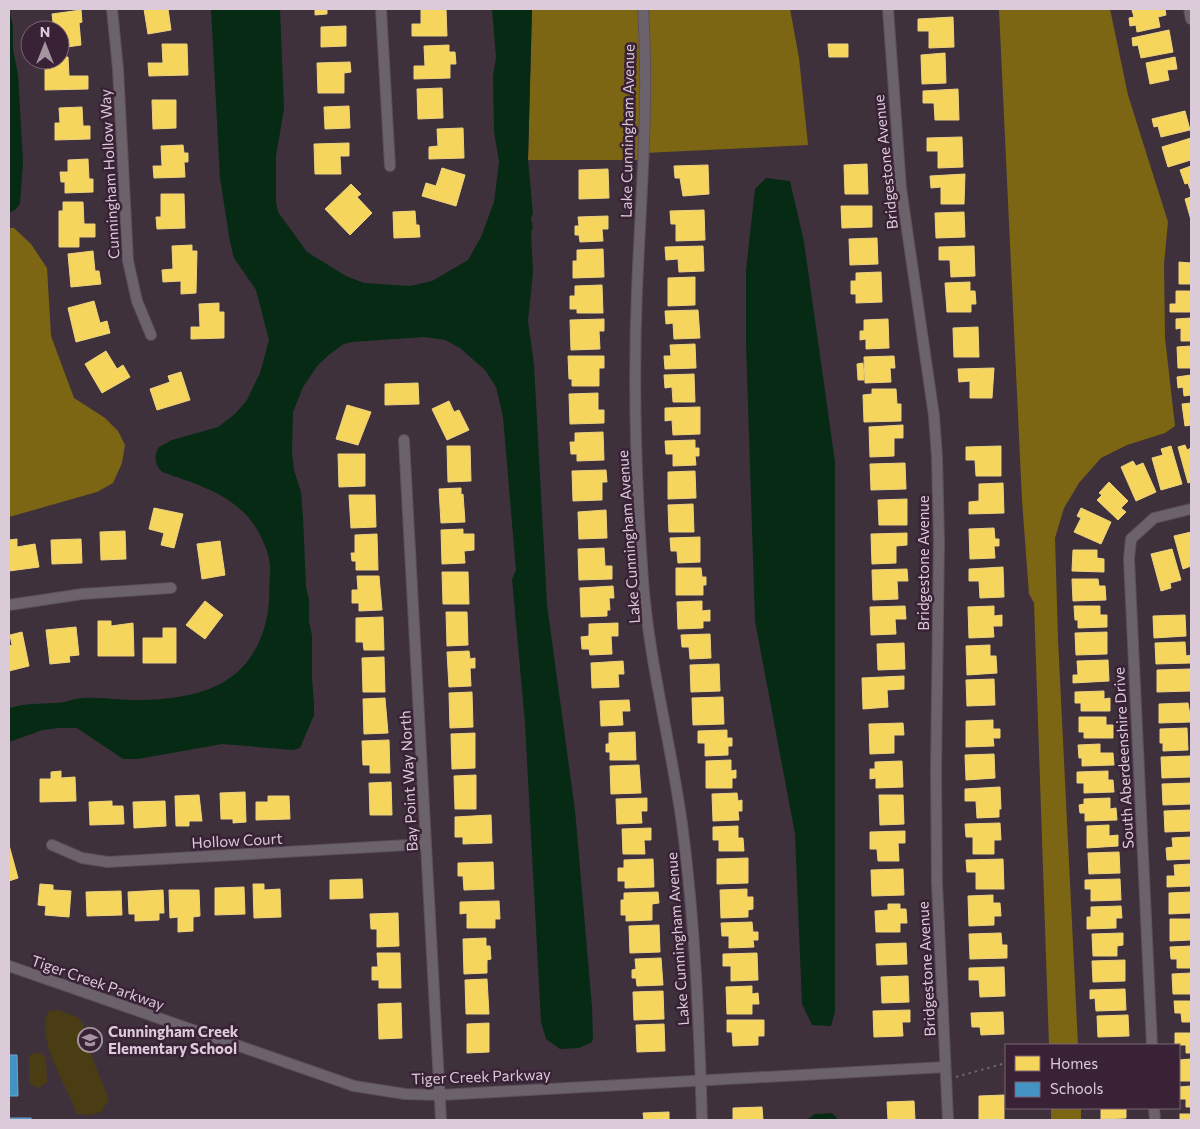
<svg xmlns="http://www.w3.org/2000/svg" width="1200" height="1129" font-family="Commissioner,sans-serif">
  <rect width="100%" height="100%" fill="#3e313c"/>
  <!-- green -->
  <g fill="#4a3c13">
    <path d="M58,1010L77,1017L83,1024L92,1057L109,1100L101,1112L89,1115L77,1114C68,1087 35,1040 48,1012Z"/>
    <path d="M38,1052L46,1057L47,1083L38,1088L29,1083V1056Z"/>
  </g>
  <!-- forest -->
  <g fill="#7d6613">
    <path d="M532,9H790L799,58L808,145L644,153L643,160H528Z"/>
    <path d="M999,9H1110L1128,95L1168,222L1164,264L1165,338L1175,426L1165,433L1127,445L1101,458L1079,483L1064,508L1055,538L1058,639L1078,1045H1049L1034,603L1029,594L1022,500Z"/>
    <path d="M9,228H14L31,244L47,268L51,336L74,398L105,418L118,431L125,445L122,463L113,483L97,492L9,517Z"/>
    <rect x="1051" y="1108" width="30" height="12"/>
  </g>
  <!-- water -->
  <g fill="#062a14">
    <path d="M9,9L13,26V50L18,74L23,162L20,204L15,210L9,213Z"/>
    <path d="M211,9H280L284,109L276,156V202L278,212L307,252L346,276L364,283L410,286L432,281L468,260L481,237L494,202L499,162L494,131L493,76L496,58L492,9H532L528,160L533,214L531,218L533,229L531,231L533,272L528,321L534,365L547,605L575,810L592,1007L593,1037L592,1042L579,1048L560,1049L546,1039L541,1022L525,723L512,579L516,570L503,417L496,387L485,370L460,348L445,340L424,337L352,342L344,344L330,354L318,365L303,387L293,412L292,452L294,470L301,492L303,517L306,587L309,599V621L312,636V677L314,705V715L300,748L293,750L222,744L138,759H123L77,728H58L43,730L9,742V708C26,703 40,704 57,703C66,703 74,698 83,698C103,697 124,701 144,700C204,698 253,683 267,617C270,603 269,587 270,572C271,560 267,550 262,539C243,497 202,486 162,472C155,465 153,456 159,447L172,440L218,427L235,414L247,400L260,373L269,340L256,290L234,258L230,242L220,178Z"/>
    <path d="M766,178L790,181L804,242L835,462V1012L831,1026L812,1025L802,1004L795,834L755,621L746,343V270L755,189Z"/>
    <path d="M815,1114L832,1113L839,1120H806Z"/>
  </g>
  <!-- homes -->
  <g fill="#f6d55c" stroke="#eed281">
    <path d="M144,9H168L171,30L148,34Z"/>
    <path d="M315,9H331H327V14L315,15Z"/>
    <path d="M421,9H446L447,36H412V24H421Z"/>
    <path d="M1138,9H1165L1166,15L1158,17L1160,27L1137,32L1136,25L1130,26L1129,18L1134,17L1132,10Z"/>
    <path d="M81,10L82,22L79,23L81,45L60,48V30H54L52,14Z"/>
    <path d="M953,17L954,47L929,48V31H918V19Z"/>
    <path d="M346,26V46L321,47V27Z"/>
    <path d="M1169,30L1173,52L1141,58L1138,45L1133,46L1132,38Z"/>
    <path d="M162,44H187L188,75L149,76L148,63H163Z"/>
    <path d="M828,44H848V57H829Z"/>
    <path d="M449,45V52H455L456,64H450V78L414,79V66H425L424,46Z"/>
    <path d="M945,53L946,83L922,84L921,55Z"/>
    <path d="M60,57H68L69,76H88V89L45,90V60H60Z"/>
    <path d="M1175,57L1177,69L1167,70L1169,80L1150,84L1146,63Z"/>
    <path d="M350,62L351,72L344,73V93H318L317,63Z"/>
    <path d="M442,88L443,118L418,119L417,89Z"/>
    <path d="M958,89L959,120H935L934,103H923V91Z"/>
    <path d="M152,100H176V128L153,129Z"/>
    <path d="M349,106L350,128L325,129L324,107Z"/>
    <path d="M82,107L83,126H90V139L55,140V123H60L59,108Z"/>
    <path d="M1185,111L1190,130L1161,137L1158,126L1154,127L1152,119Z"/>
    <path d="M463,128L464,158L429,159V147L438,146L437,129Z"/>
    <path d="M962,137L963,167L938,168V151H927V138Z"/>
    <path d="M1191,138V160L1168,167L1162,147Z"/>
    <path d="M349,143V156H340L341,174H315L314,144Z"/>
    <path d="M183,145L184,153H188V162H184L185,177L154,178L153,166H162L161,146Z"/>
    <path d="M88,159L89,179H93V192L65,193V182H61L60,172H68V160Z"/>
    <path d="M867,164L868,194H845L844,165Z"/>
    <path d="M708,165L709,194L683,196L680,178H675L674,166Z"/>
    <path d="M1191,166V188L1190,189L1188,183L1185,184L1180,170Z"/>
    <path d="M442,168L465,175L456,206L422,196L426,183L436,186Z"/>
    <path d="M608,169L609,198L579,199V170Z"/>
    <path d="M965,174L964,204H941V187L931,188L930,176Z"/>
    <path d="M351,184L361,194L357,197L372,213L350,235L325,209Z"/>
    <path d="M161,194H184L185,228L157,229L156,217H161Z"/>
    <path d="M1191,197V220L1185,199Z"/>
    <path d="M63,202H83L84,224H95V237H79V247H59V211H63Z"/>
    <path d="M841,206H872V227L842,228Z"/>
    <path d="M704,210L705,240L676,241V224H671L670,211Z"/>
    <path d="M415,211L416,225H419L420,237L394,238L393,212Z"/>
    <path d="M964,212L965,237L936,238L935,213Z"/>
    <path d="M608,216V229H602L603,241L580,242L579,235H575V226H579L578,217Z"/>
    <path d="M877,238L878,264L850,265L849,239Z"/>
    <path d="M192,245V251H197L196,293L181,294V281L163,282L162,270L173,269L172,246Z"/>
    <path d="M703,246L704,271L679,272L678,259L666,260L665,247Z"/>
    <path d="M974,246L975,276L951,277L950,260H939V247Z"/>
    <path d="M603,249L604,277L573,278V261H577V250Z"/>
    <path d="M93,251L95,271H99L101,284L71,287L68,254Z"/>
    <path d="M1179,262L1191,263V284H1179Z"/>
    <path d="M881,272L882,302L856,303V294H851V281H856V273Z"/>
    <path d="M695,277V305L668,306V278Z"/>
    <path d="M970,282V291H975L976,304H971V312H947L945,283Z"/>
    <path d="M602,285L603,313H577V309H570V296H575V286Z"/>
    <path d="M1176,291H1191V312H1170V304H1176Z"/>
    <path d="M94,301L100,323L107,321L110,333L76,342L68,308Z"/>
    <path d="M219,303V312H224V338L191,339V327H200L199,304Z"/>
    <path d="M698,310L700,338L674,339L673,323L666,324L665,311Z"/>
    <path d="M1191,318V341H1181V328L1176,329V319Z"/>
    <path d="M604,319V331H599L600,349L571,350L570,320Z"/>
    <path d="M888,319L889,348L866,349V339L860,340V331H864V320Z"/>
    <path d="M978,327L979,357H954L953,328Z"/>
    <path d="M695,344L696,368L665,369L664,356H671L670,345Z"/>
    <path d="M1191,346V368H1178L1177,347Z"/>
    <path d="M106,351L117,369L123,365L130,377L102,393L85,364Z"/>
    <path d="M568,356H604V368H599V386H572V379H569Z"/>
    <path d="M894,356L895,368H890L891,382L865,383L864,357Z"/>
    <path d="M863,363L864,380H858L857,364Z"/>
    <path d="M994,368L992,398H970V381L959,382L958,369Z"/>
    <path d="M181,372L190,400L157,410L150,389L170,382L168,376Z"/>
    <path d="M694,374L695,402H673L672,387L665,388L664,375Z"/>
    <path d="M1191,375V395L1184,396L1183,387L1178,388L1177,377Z"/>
    <path d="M418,383L419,404L385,405V384Z"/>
    <path d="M872,389H896L897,404H901V421L864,422L863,395L872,394Z"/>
    <path d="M598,393V410H604V423L570,424L569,394Z"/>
    <path d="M449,401L454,412L459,410L469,430L447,440L432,409Z"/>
    <path d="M1191,403V425L1185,426L1182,404Z"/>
    <path d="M347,405L371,412L358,445L336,439Z"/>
    <path d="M700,407V434L673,435L672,420L665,421V408Z"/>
    <path d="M903,425V438H894V456L870,457L869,427Z"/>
    <path d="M603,432L604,460L577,461V454H571L570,442H575V433Z"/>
    <path d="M695,440V448H699V456H695L696,465L673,466V454H666L665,441Z"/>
    <path d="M1185,445L1187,450L1191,448V482L1188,483L1178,447Z"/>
    <path d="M447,446H470L471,481L448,482Z"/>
    <path d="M1001,446V476H976L975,460H966V447Z"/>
    <path d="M1171,446L1182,484L1161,490L1152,458L1163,455L1161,449Z"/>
    <path d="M338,454H365V486L339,487Z"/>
    <path d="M1133,461L1136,466L1143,463L1156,492L1136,501L1121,467Z"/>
    <path d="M905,463L906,489L871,490L870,464Z"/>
    <path d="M606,470L607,482H602V500L573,501L572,471Z"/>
    <path d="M695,471L696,498L668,499V472Z"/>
    <path d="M1109,482L1128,501L1121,508L1126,512L1118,520L1097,500L1102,495L1099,493Z"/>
    <path d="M1003,483L1004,513L969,514V502L979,501V484Z"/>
    <path d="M461,488V495L463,494L465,522L441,523L439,489Z"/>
    <path d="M349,495H375L376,527L351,528Z"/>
    <path d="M907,499V525H879L878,500Z"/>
    <path d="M693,504L694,532H669L668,505Z"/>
    <path d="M154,508L183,514L174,548L161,545L164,533L149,529Z"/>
    <path d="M1081,508L1111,522L1101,544L1074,532L1081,518L1077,516Z"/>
    <path d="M606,510L607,538L579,539L578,512Z"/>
    <path d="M994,528L995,539H999V546H994L995,558L970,559L969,529Z"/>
    <path d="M463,529V534H474V550L464,551L465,563L442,564L441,530Z"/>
    <path d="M125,531L126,559L101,560L100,532Z"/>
    <path d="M1191,532V566L1183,569L1174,536Z"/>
    <path d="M907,533V545L896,546V563L872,564L871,534Z"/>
    <path d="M377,534L378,570H356V561H352L351,553H355V535Z"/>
    <path d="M700,537V562L678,563L677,551H671L670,538Z"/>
    <path d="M17,539V547L35,544L39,567L9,571V540Z"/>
    <path d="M81,539L82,563L52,564L51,540Z"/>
    <path d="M220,541L225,575L202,579L197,544Z"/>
    <path d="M604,548L605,566H612V579L579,580L578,549Z"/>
    <path d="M1172,549L1181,580L1170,583L1171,588L1161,591L1151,554Z"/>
    <path d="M1073,550H1097V558L1104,559V572L1072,571Z"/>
    <path d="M1003,567L1004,597L980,598L979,581H969V569Z"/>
    <path d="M676,568H701L702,577H706V585H703V595H676Z"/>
    <path d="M907,569L908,581H897L898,599L873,600L872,570Z"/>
    <path d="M442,572H468L469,604H443Z"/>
    <path d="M357,576H379L382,610L359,611V603H352V590H358Z"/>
    <path d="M1072,579H1098L1099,586H1105L1106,600L1073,601Z"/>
    <path d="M613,586L614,598H609L610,610H607V616L581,617L580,588Z"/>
    <path d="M205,601L223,615L205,639L186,625Z"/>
    <path d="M702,601V611L710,610V621H703V628L678,629L677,602Z"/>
    <path d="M905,606L906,619H895L896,634L871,635L870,607Z"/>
    <path d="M994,606V616L1002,615V626H993L994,637L969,638L968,607Z"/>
    <path d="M1074,606H1100V615H1107V627L1078,628V620H1075Z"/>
    <path d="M446,612H467L468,645L447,646Z"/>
    <path d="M1185,615L1186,636L1154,638L1153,616Z"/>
    <path d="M383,617L384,650H364L363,642H356V618Z"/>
    <path d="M98,621H111V626L133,623L134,656H98Z"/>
    <path d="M618,623V636H611L612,654L590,655L589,649H582L581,637L589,636V624Z"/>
    <path d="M76,627L79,655L69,656L70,662L50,664L46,630Z"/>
    <path d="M163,628H176V663H143V638H163Z"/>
    <path d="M22,632L29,666L9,671V646L12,645L10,635Z"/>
    <path d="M1107,632V654L1076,655L1075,633Z"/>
    <path d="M710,634L711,658L690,659L689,647H682L681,635Z"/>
    <path d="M1185,642L1186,656L1191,655V663L1156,664L1155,643Z"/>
    <path d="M904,643L905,669L878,670L877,644Z"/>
    <path d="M990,645V656H996L997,673L967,675L966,646Z"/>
    <path d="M469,651L470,659L475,658V668H470L471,686L449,687L447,652Z"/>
    <path d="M384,657L385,692H363L362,658Z"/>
    <path d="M1108,660L1109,681L1073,683V675H1078L1077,661Z"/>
    <path d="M623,661L624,674H618L619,687L592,688L591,663Z"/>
    <path d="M719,664L720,691L691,692L690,665Z"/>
    <path d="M1190,669L1191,691L1157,692V670Z"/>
    <path d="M904,676V689L887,690L888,707L863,709L862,678Z"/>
    <path d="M994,679L995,705L967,706L966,680Z"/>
    <path d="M1104,691V699L1110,698V711H1081V703H1075V692Z"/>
    <path d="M472,692L473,727L450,728L449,693Z"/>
    <path d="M723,697L724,724L693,725L692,698Z"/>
    <path d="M385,698L388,733L364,734L363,699Z"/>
    <path d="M629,700L630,711H622L623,725L601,726L600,701Z"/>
    <path d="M1188,703L1191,722L1159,723V704Z"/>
    <path d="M1079,717H1106V725H1113V738H1084V732H1079Z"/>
    <path d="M993,720V729H1000V738H993L994,746L966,747V721Z"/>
    <path d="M903,723L904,735H894V753L870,754L869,724Z"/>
    <path d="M1187,728L1188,750L1163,751V743H1160V729Z"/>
    <path d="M727,730V738H732V746H728V755L705,756V743H698V731Z"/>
    <path d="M635,732L636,760H610V752H606V744H609V733Z"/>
    <path d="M475,733V768L452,769L451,734Z"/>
    <path d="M389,740L390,773H370V765H363L362,741Z"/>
    <path d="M1100,744V753H1113L1114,765L1082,766V758H1079L1078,745Z"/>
    <path d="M994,754L995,778L966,780L965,755Z"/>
    <path d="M1191,756V777L1162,778L1161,757Z"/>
    <path d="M731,760V771L736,770V778H732V788H706V761Z"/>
    <path d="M902,761L903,787L876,788V778L870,779V769H875V762Z"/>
    <path d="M639,765L641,793L611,794L610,766Z"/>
    <path d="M61,771V778L75,777L76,801L40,802V779H51V772Z"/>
    <path d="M1108,771V780H1113L1114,792L1084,793V783H1077V772Z"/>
    <path d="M476,775V809H455L454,776Z"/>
    <path d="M391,782L392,815H370L369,783Z"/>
    <path d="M1191,783V804L1163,805L1162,784Z"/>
    <path d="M1000,787L1001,809H999V817L977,818L976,801H965V789Z"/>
    <path d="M245,792L246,822L233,823V819H221L220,793Z"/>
    <path d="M737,793L738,801L742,800V811H738L739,820L713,821L712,794Z"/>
    <path d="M199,795L202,821H189V826H176L175,796Z"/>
    <path d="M879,795H903L904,824L880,825Z"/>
    <path d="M268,796H289L290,819L256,820V802H268Z"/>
    <path d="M647,798V811H641L642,823L617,824L616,799Z"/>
    <path d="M1110,798V809L1116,808L1117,820L1085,821V813H1080L1079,805L1084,804V799Z"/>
    <path d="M112,801V806H123L124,824L90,825L89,802Z"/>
    <path d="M165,801L166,826L134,828L133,802Z"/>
    <path d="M1191,810V831L1165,832L1164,811Z"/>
    <path d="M491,815L492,843L463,844V837H455V817Z"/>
    <path d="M1000,823L1001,840H994V854H973V837H966L965,824Z"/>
    <path d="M1109,825V836L1118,835V846L1087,848V826Z"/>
    <path d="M738,826V838H743L744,851H719V840H713V827Z"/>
    <path d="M651,828V840H644L645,854H623L622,829Z"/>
    <path d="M905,831V843H898L899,861H878L877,849H870V832Z"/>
    <path d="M1191,837V859L1167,860L1166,848L1173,847L1172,838Z"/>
    <path d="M9,845L18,878L9,881Z"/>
    <path d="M1119,852L1120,873L1089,874L1088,853Z"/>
    <path d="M748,858V883L717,884V859Z"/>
    <path d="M653,859L654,887L625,888V881H618V868H624V860Z"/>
    <path d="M1003,859L1004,889H976V872H967L966,860Z"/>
    <path d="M493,862L494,889L464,890L463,876H458V863Z"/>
    <path d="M1191,864V886L1167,887V876H1175L1174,865Z"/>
    <path d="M903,869L904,895L872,896L871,870Z"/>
    <path d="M362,879L363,898L330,899V880Z"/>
    <path d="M1120,879L1121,900L1091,901V889H1085V880Z"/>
    <path d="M40,884L53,885V890L71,891L69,917L45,915L46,906L38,905Z"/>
    <path d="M253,884H264V890L280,889L281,917L254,918Z"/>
    <path d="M244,887L245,914L215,915V888Z"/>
    <path d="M747,889V897H753V909L748,910V917L721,918L720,890Z"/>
    <path d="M163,890L164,913H159V920L135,921V914H129L128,892Z"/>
    <path d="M169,890H199L200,916L193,917V931L178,932V917L170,918Z"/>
    <path d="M121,891L122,915L87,916L86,892Z"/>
    <path d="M658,892L659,903L652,904V920L626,921V915H621V900H624V893Z"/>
    <path d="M1191,892V913L1169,914V893Z"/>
    <path d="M993,895V903H1000L1001,916H994V925L969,926L968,896Z"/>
    <path d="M499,901L500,919H495V928H467V913L460,914V902Z"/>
    <path d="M888,904H900V909H906L907,923H900V932H876L875,911L888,910Z"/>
    <path d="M1121,906L1122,918H1116V928L1087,929V917H1091V907Z"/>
    <path d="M398,913L399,946L377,947V929H371L370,914Z"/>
    <path d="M1170,919H1191V940L1170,941Z"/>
    <path d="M752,922L753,932H758V940H753L754,947L729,948V936H722L721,923Z"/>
    <path d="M659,925L660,952L630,953L629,926Z"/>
    <path d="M1001,933L1002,945H1007V958L970,959L969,934Z"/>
    <path d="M1123,933V945L1117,946V956H1093L1092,934Z"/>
    <path d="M486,938V946H490L491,959L487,960V973L464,974L463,939Z"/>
    <path d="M906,943L907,964L877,965L876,944Z"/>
    <path d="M1191,946V968H1177V959H1171L1170,947Z"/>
    <path d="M377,953H400L401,988H379V980H372V967H378Z"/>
    <path d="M757,953L758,980L731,981V966H723V954Z"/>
    <path d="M661,958L663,985L637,986L636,978H632V970L636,969L635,959Z"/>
    <path d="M1125,960V981L1093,982L1092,961Z"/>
    <path d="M1004,967L1005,996L980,997L979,980H969V968Z"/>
    <path d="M1191,973V994H1173L1172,974Z"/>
    <path d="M908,976L909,1002L882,1003L881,977Z"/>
    <path d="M487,979L489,1014H466L465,980Z"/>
    <path d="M752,986V994L758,993L759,1004H752V1014H727L726,987Z"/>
    <path d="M1125,989L1126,1010L1096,1011L1095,998L1090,999V990Z"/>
    <path d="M663,991L664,1019L634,1020L633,992Z"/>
    <path d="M1174,1001H1191V1022H1182L1181,1013H1175Z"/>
    <path d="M401,1003L402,1038L379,1039L378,1004Z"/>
    <path d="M910,1010V1022H902L903,1036L874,1037L873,1011Z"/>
    <path d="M1003,1012L1004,1034L981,1035L980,1027H972L971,1013Z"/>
    <path d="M1128,1015L1129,1036L1098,1037L1097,1016Z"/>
    <path d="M727,1020H764V1036H758V1045L733,1046L732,1032H727Z"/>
    <path d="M489,1023V1052L467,1053V1024Z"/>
    <path d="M664,1024L665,1051L637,1052L636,1025Z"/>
    <path d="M1175,1033H1191V1053H1186V1045H1175Z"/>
    <path d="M1191,1059V1081H1180L1179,1060Z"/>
    <path d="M1191,1086V1107H1186V1099H1179V1087Z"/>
    <path d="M1004,1095V1120H979V1096Z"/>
    <path d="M914,1101L915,1120H888L887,1102Z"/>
    <path d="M762,1107L763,1120H733V1108Z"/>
    <path d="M1101,1108H1131H1126V1118L1101,1119Z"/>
    <path d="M669,1112V1120H644L643,1113Z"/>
    <rect x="1180" y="1114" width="11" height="6"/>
  </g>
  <!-- schools -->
  <g fill="#4393c3" stroke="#71a4c9">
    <path d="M9,1055H17L18,1096H9Z"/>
    <rect x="9" y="1118" width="22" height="2"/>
  </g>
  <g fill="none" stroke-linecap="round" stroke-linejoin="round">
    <defs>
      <g id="minor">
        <path d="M112,9L118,69L128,261L137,301L151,335"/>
        <path d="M381,9L390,166"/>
        <path d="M643,9C649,102 641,195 637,289C633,386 636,484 643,580C649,662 671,743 682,824C695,922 699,1021 702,1120"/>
        <path d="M888,9L901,188L934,416L937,457L939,541L936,772L937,883L948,1120"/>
        <path d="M1189,9L1191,19"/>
        <path d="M404,440L441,1120"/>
        <path d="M9,605L82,594L171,588"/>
        <path d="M52,845L82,858L108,862L426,844"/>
        <path d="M9,966L354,1086L405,1094L440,1095L945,1067"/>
        <path d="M1152,1045L1129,559L1131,539L1154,518L1191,509"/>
        <path d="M1154,1108L1155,1120"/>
      </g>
    </defs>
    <!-- minor casing -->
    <use href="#minor" stroke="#5c4f59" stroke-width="12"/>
    <!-- path -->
    <path stroke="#6e636c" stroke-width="2" stroke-dasharray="2.5 4" stroke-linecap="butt" d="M956,1077L1006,1063"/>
    <!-- minor -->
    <use href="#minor" stroke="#6c626b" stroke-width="10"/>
  </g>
  <!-- icons -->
  <defs>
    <symbol id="school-ring" viewBox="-11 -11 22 22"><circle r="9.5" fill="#392136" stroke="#a495a1" stroke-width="1.5"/><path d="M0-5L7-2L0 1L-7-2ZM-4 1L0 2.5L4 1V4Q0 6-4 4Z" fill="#a495a1"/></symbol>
  </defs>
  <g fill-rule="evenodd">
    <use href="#school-ring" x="76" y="1026" width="28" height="28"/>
  </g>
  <g text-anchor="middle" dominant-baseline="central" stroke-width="5" stroke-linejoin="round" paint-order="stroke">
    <!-- street labels -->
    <g font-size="15" fill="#dbcbd8" stroke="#392136">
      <text transform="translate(627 131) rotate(-89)">Lake Cunningham Avenue</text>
      <text transform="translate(885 162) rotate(-96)">Bridgestone Avenue</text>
      <text transform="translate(109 174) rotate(-93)">Cunningham Hollow Way</text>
      <text transform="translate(628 537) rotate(-94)">Lake Cunningham Avenue</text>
      <text transform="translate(923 563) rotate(-90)">Bridgestone Avenue</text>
      <text transform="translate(1123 758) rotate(-93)">South Aberdeenshire Drive</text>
      <text transform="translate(408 781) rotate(-93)">Bay Point Way North</text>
      <text transform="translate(237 840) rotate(-3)">Hollow Court</text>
      <text transform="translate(677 939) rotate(-94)">Lake Cunningham Avenue</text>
      <text transform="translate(926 969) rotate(-93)">Bridgestone Avenue</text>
      <text transform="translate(98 982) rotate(19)">Tiger Creek Parkway</text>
      <text transform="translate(481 1076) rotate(-2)">Tiger Creek Parkway</text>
    </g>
    <!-- poi labels -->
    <g font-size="15" font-weight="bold" fill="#dbcbd8" stroke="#392136" text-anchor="start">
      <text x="108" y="1031">Cunningham Creek<tspan x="108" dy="17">Elementary School</tspan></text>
    </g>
  </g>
  <!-- border -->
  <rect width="1200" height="1129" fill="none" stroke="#dbcbd8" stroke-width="20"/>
  <!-- legend -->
  <rect x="1005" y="1044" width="175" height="65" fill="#392136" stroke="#7a6577"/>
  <rect x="1015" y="1056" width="25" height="15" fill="#f6d55c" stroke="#7a6577"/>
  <text x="1050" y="1069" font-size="15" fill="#dbcbd8">Homes</text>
  <rect x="1015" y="1082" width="25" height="15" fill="#4393c3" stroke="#7a6577"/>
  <text x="1050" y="1094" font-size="15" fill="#dbcbd8">Schools</text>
  <!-- north arrow -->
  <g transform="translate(45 45)"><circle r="24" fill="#392136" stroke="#7a6577"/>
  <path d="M0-4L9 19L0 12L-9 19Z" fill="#a495a1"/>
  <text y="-8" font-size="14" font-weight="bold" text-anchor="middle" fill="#dbcbd8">N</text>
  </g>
</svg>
